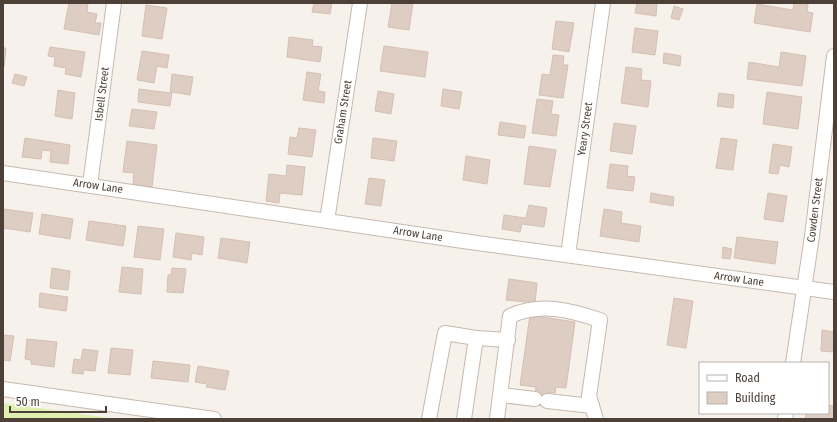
<svg xmlns="http://www.w3.org/2000/svg" width="837" height="422" font-family="'Fira Sans Condensed',sans-serif">
  <rect width="100%" height="100%" fill="#f7f1eb"/>
  <!-- green -->
  <path fill="#dfefb0" d="M3,403L117,419H3Z"/>
  <!-- building -->
  <g fill="#ddcdc2" stroke="#d6c0b1">
    <path d="M69,3H88L87,12L97,14L95,23H101L99,35L64,29Z"/>
    <path d="M314,3H332L330,14L312,12Z"/>
    <path d="M392,3H413L409,30L388,27Z"/>
    <path d="M637,3H657L656,16L635,13Z"/>
    <path d="M794,3L808,4L807,12L813,13L810,32L754,23L757,4L793,10Z"/>
    <path d="M146,5L167,8L162,39L142,36Z"/>
    <path d="M674,6L683,9L679,20L671,18Z"/>
    <path d="M556,21L574,23L569,52L552,49Z"/>
    <path d="M635,28L658,31L655,55L632,52Z"/>
    <path d="M289,37L313,40L312,46L322,47L320,62L287,57Z"/>
    <path d="M384,46L428,52L425,77L380,71Z"/>
    <path d="M50,47L85,52L81,77L65,74L66,68L54,66L55,57L48,56Z"/>
    <path d="M3,48H6L4,67L3,66Z"/>
    <path d="M142,51L169,55L167,68L157,66L154,83L137,80Z"/>
    <path d="M781,52L806,56L802,86L747,79L749,62L779,67Z"/>
    <path d="M664,53L681,56L680,66L663,63Z"/>
    <path d="M553,55L564,56L563,65H568L563,98L539,95L542,74L550,75Z"/>
    <path d="M626,67L642,69L641,80L651,81L648,107L621,103Z"/>
    <path d="M307,72L321,74L318,91L325,92L324,103L303,100Z"/>
    <path d="M15,74L27,77L24,86L12,83Z"/>
    <path d="M172,74L193,77L190,95L172,92L170,106L138,102L139,89L170,93Z"/>
    <path d="M443,89L462,92L459,109L441,106Z"/>
    <path d="M58,90L75,93L72,119L55,116Z"/>
    <path d="M378,91L394,94L391,114L375,111Z"/>
    <path d="M767,92L802,97L798,129L763,124Z"/>
    <path d="M719,93L734,95L733,108L717,106Z"/>
    <path d="M537,99L553,101L551,114L559,115L556,136L532,133Z"/>
    <path d="M132,109L157,112L154,129L129,126Z"/>
    <path d="M500,122L526,126L524,138L498,135Z"/>
    <path d="M614,123L636,126L632,154L610,151Z"/>
    <path d="M299,128L316,130L312,157L288,154L290,137L297,138Z"/>
    <path d="M25,138L70,145L68,164L50,162L51,151L42,150L41,159L22,157Z"/>
    <path d="M373,138L397,141L394,161L371,158Z"/>
    <path d="M721,138L737,140L733,170L716,168Z"/>
    <path d="M127,141L157,145L152,187L133,184L134,173L123,172Z"/>
    <path d="M773,144L792,147L789,167L780,165L778,174L769,173Z"/>
    <path d="M529,146L556,150L550,187L524,184Z"/>
    <path d="M466,156L490,160L487,184L463,180Z"/>
    <path d="M610,164L628,166L627,176L635,177L633,191L607,188Z"/>
    <path d="M287,165L305,167L302,195L280,193L279,203L266,201L269,174L286,176Z"/>
    <path d="M369,178L385,180L381,206L365,204Z"/>
    <path d="M651,193L674,197L673,206L650,202Z"/>
    <path d="M768,193L787,196L783,222L764,219Z"/>
    <path d="M529,205L547,208L544,227L522,224L520,232L502,229L504,215L526,218Z"/>
    <path d="M3,209L33,213L30,232L3,228Z"/>
    <path d="M604,209L622,212L621,223L641,226L639,242L600,236Z"/>
    <path d="M42,214L73,219L70,239L39,234Z"/>
    <path d="M89,221L126,226L123,246L86,240Z"/>
    <path d="M138,226L164,229L160,260L134,257Z"/>
    <path d="M176,233L204,237L202,255L192,253L191,260L173,257Z"/>
    <path d="M737,237L778,242L775,264L734,258Z"/>
    <path d="M221,238L250,242L247,263L218,258Z"/>
    <path d="M723,247L732,249L730,259L722,258Z"/>
    <path d="M122,267L143,269L141,294L119,292Z"/>
    <path d="M52,268L70,271L68,290L50,288Z"/>
    <path d="M172,268L186,269L183,293L167,292L168,275H171Z"/>
    <path d="M509,279L537,283L535,303L506,300Z"/>
    <path d="M40,293L68,297L66,311L39,307Z"/>
    <path d="M674,298L693,301L686,348L667,345Z"/>
    <path d="M530,315L575,322L566,388L556,387L555,393L548,392L546,406L534,405L536,387L520,385Z"/>
    <path d="M822,330L834,332V352L821,351Z"/>
    <path d="M3,335L14,336L10,361L3,360Z"/>
    <path d="M27,339L57,342L54,367L31,364V360L25,359Z"/>
    <path d="M111,348L133,350L130,375L108,373Z"/>
    <path d="M83,349L98,351L95,371L84,370L83,374L72,373L74,359L81,360Z"/>
    <path d="M153,361L190,365L188,382L151,378Z"/>
    <path d="M198,366L229,371L225,390L206,387L207,384L195,382Z"/>
    <path d="M828,405L834,406V419H805L806,413H828Z"/>
  </g>
  <g fill="none" stroke-linecap="round" stroke-linejoin="round">
    <defs>
      <g id="minor">
        <path d="M3,173L463,241L834,292"/>
        <path d="M90,185L114,3"/>
        <path d="M327,221L360,3"/>
        <path d="M568,255L603,3"/>
        <path d="M793,363L812,236L834,56"/>
        <path d="M3,389L214,419"/>
        <path d="M501,395L535,399"/>
        <path d="M547,401L592,406"/>
        <path d="M429,419L445,333L476,338"/>
        <path d="M464,419L476,338L508,340"/>
        <path d="M497,419L510,316C540,302 570,310 600,320L589,396L596,419"/>
        <path d="M785,419L786,413"/>
      </g>
    </defs>
    <!-- minor casing -->
    <use href="#minor" stroke="#c7b9af" stroke-width="16"/>
    <!-- minor -->
    <use href="#minor" stroke="#fff" stroke-width="14"/>
  </g>
  <g text-anchor="middle" dominant-baseline="central" stroke-width="3" stroke-linejoin="round" paint-order="stroke">
    <!-- street labels -->
    <g font-size="11" fill="#4c4037" stroke="#fff">
      <text transform="translate(102 94) rotate(-83)">Isbell Street</text>
      <text transform="translate(343 112) rotate(-81)">Graham Street</text>
      <text transform="translate(585 129) rotate(-82)">Yeary Street</text>
      <text transform="translate(98 186) rotate(8)">Arrow Lane</text>
      <text transform="translate(815 210) rotate(-83)">Cowden Street</text>
      <text transform="translate(418 234) rotate(9)">Arrow Lane</text>
      <text transform="translate(739 279) rotate(8)">Arrow Lane</text>
    </g>
  </g>
  <!-- border -->
  <rect width="837" height="422" fill="none" stroke="#4c4037" stroke-width="8"/>
  <!-- legend -->
  <rect x="699" y="362" width="130" height="52" fill="#ffffff" stroke="#b7b3af"/>
  <rect x="707" y="375" width="20" height="6" fill="#ffffff" stroke="#b7b3af"/>
  <text x="735" y="382" font-size="12" fill="#4c4037">Road</text>
  <rect x="707" y="392" width="20" height="12" fill="#ddcdc2" stroke="#b7b3af"/>
  <text x="735" y="402" font-size="12" fill="#4c4037">Building</text>
  <!-- scale -->
  <path d="M10 406v6h96v-6" fill="none" stroke="#4c4037" stroke-width="2"/>
  <text x="16" y="406" font-size="12" fill="#4c4037" stroke="#ffffff" stroke-width="3" paint-order="stroke">50 m</text>
</svg>
